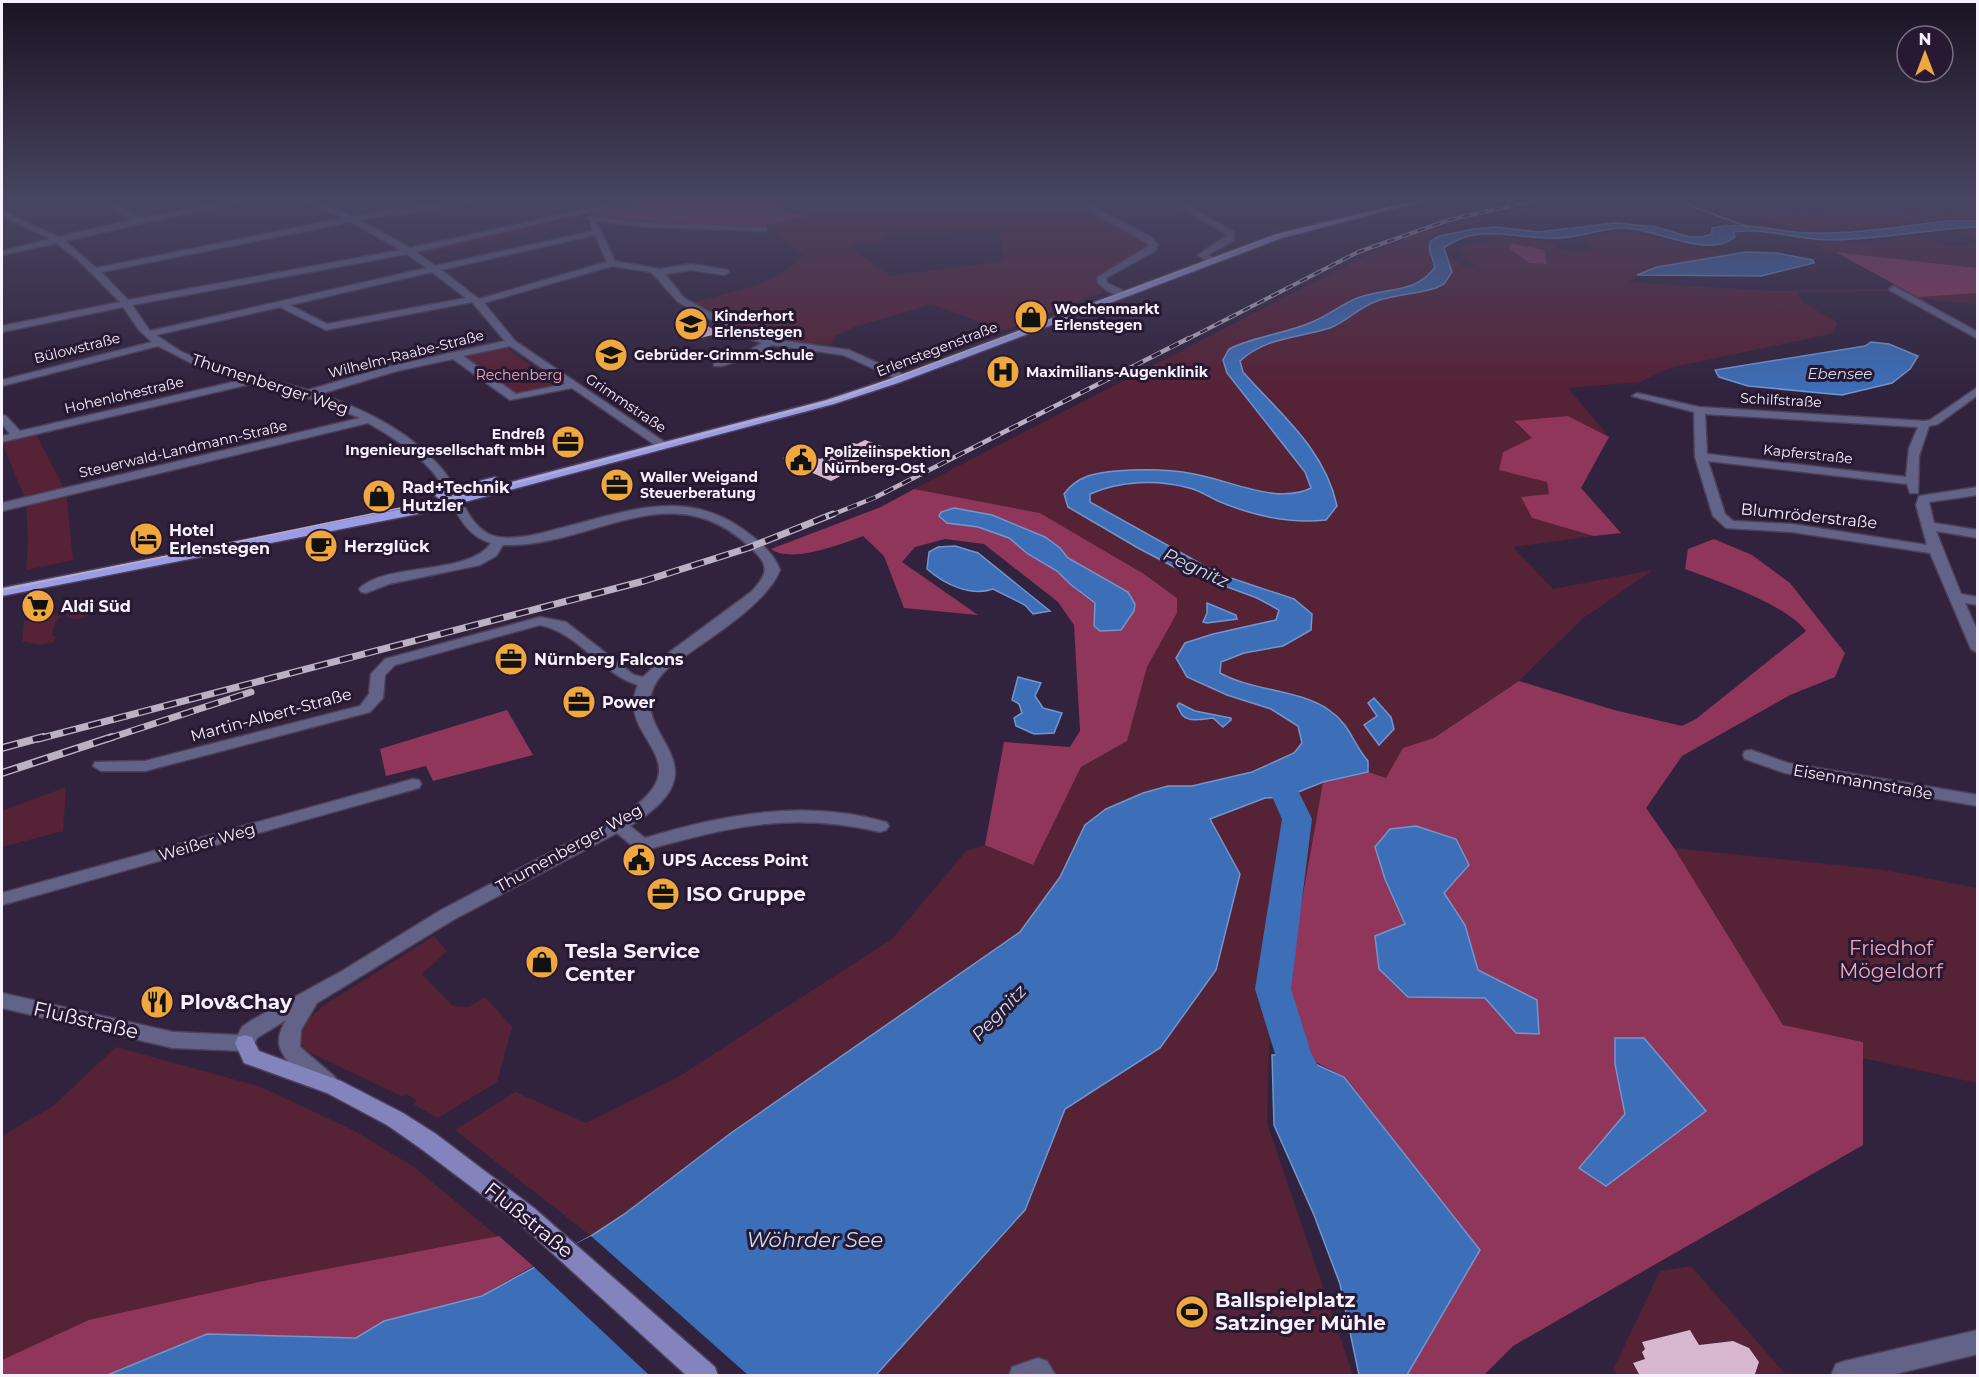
<svg xmlns="http://www.w3.org/2000/svg" width="1979" height="1377" font-family="Montserrat,sans-serif">
  <rect width="100%" height="100%" fill="#31233d"/>
  <!-- green -->
  <g fill="#562236" fill-rule="evenodd">
    <path d="M639,200H1072L1142,238L1149,246L1098,276L1095,280L1096,284L1104,292L1003,331L932,304L854,327L836,336L830,345L780,340L754,331L693,303C729,292 778,286 803,255L773,231L776,226L751,228L594,217L590,215L593,212ZM962,231L1000,232L1004,261L891,276L849,246L887,240L884,236L927,232L930,235Z"/>
    <path d="M1567,200H1581L1501,215L1420,239L1470,270L1474,265L1459,249L1462,245L1493,241L1501,236L1556,243L1559,244L1557,248C1567,253 1582,254 1592,249V246L1583,240L1588,236L1634,233L1726,254L1657,267L1627,282L1775,291L1884,289L1918,297L1977,293V305L1917,298L1888,291L1797,292L1802,302L1837,322L1834,333L1669,368L1640,382L1568,388L1609,437L1568,416L1514,422L1532,438L1503,452L1547,482L1550,494L1532,517L1594,536L1513,547L1553,589L1653,570L1582,619L1519,681L1444,807L1380,825L1269,1045L1267,1123L1353,1375H876L1025,1211L1065,1109L1160,1048L1143,793L1106,809L1085,825L1060,877L1020,932L731,1133L623,1215L591,1236L455,1130L515,1092L586,1123L678,1077L892,939L966,851L985,845L1033,865L1081,767L1127,741L1147,667L1177,613V598L1144,574L1040,513L914,489L1359,259L1411,236L1498,213Z"/>
    <path d="M1869,210L1906,215L1977,213V217L1953,216L1947,219L1820,232L1798,230L1740,213L1741,211L1819,215L1826,212Z"/>
    <path d="M574,217L587,219L423,254L419,251Z"/>
    <path d="M1962,230H1977V268L1829,252L1812,243L1887,241L1920,235L1946,245H1968L1976,241Z"/>
    <path d="M503,347H506L557,385L515,393L468,358L471,354Z"/>
    <path d="M36,434L66,492L73,560L26,570L28,540L26,501L2,442Z"/>
    <path d="M94,601V605L88,609L94,608L93,614L79,619L68,618L64,608Z"/>
    <path d="M62,611L55,614V616L62,615L55,622L52,636L56,637L54,642L40,645L22,641L24,621Z"/>
    <path d="M66,787L63,831L2,847V811Z"/>
    <path d="M1674,848L1884,870L1977,888V1083L1863,1058V1042L1783,1025Z"/>
    <path d="M434,936L447,951L422,974L453,1006L469,1007L485,997L512,1027L497,1082L438,1118L413,1104L417,1100L406,1094L403,1097L303,1049C300,1025 305,1022 323,1006Z"/>
    <path d="M116,1047L261,1087L353,1130L414,1167L533,1266L207,1334L105,1375H2V1136L53,1106Z"/>
    <path d="M1691,1266L1786,1375H1748L1755,1374L1759,1362C1741,1336 1728,1341 1699,1345L1690,1330L1642,1342L1645,1349L1642,1352L1645,1359L1633,1364L1640,1375H1618L1613,1370L1660,1271Z"/>
  </g>
  <!-- forest -->
  <g fill="#90365b" fill-rule="evenodd">
    <path d="M639,200H770L785,211L807,216L751,228L651,224L602,218L593,212Z"/>
    <path d="M1510,243L1544,250L1547,264L1529,263L1510,249Z"/>
    <path d="M1835,252L1977,268V293L1918,297Z"/>
    <path d="M1568,416L1609,437L1581,488L1621,533L1594,536L1532,518L1521,497L1549,494L1547,482L1499,470L1503,452L1532,438L1514,421Z"/>
    <path d="M914,489L1040,513L1144,574L1177,598V613L1147,667L1127,741L1081,767L1033,865L985,845L1004,742L1070,747L1080,731L1074,625L1058,602L984,544L945,539L915,547L902,562L978,615L904,608L884,556L863,536C841,544 791,564 771,549L881,507Z"/>
    <path d="M1714,539L1752,555L1790,583L1845,653L1835,677L1790,695L1682,756L1646,808L1674,848L1783,1025L1863,1042V1145L1513,1346L1484,1375H1407L1480,1250L1345,1077L1300,1054L1286,991L1323,782L1368,772L1386,778L1403,748L1434,738L1519,681L1614,710L1682,726L1696,719L1806,631C1786,604 1717,581 1685,569L1688,549ZM1416,826L1456,839L1469,865L1444,893L1465,925L1478,970L1537,1000L1516,1033L1485,998L1408,997L1375,937L1405,924L1385,879L1375,847L1390,829ZM1615,1038L1706,1110L1579,1168L1625,1114L1615,1064Z"/>
    <path d="M507,710L533,755L433,781L426,766L386,776L380,749Z"/>
    <path d="M499,1236L533,1266L481,1296L384,1321L356,1338L207,1334L105,1375L2,1376V1360L89,1320L259,1282Z"/>
  </g>
  <!-- water -->
  <g fill="#3d6eb8" stroke="#7595cd" stroke-width="1.5">
    <path d="M1947,221H1977V227C1930,229 1882,239 1834,240C1801,241 1766,227 1733,232L1735,237C1708,260 1655,228 1624,228C1602,228 1582,237 1560,238C1521,241 1479,221 1444,248L1452,272L1444,284L1436,288C1417,294 1394,295 1377,301C1359,307 1348,321 1330,328C1298,338 1266,337 1240,361L1243,372C1280,414 1325,449 1337,506L1326,520C1290,524 1251,515 1218,501C1209,497 1199,490 1189,488C1157,479 1120,481 1090,494V502L1219,574L1294,599L1312,614L1311,630L1283,646L1244,653L1221,662L1220,673C1252,691 1299,689 1329,710C1351,725 1352,743 1368,761V772L1323,782L1286,797L1265,798L1210,819L1240,874L1216,970L1160,1048L1065,1109L1025,1210L876,1375L105,1376L207,1334L356,1338L384,1321L482,1296L591,1236L623,1215L731,1133L1020,932L1060,877L1085,825L1106,809L1143,793L1168,786H1192L1252,772L1294,753L1302,743L1298,726L1271,709L1227,695L1187,677L1176,658L1185,643L1213,634L1276,620L1279,610L1257,598L1174,567L1138,548L1068,507L1064,494C1077,476 1094,473 1116,471C1143,469 1168,469 1194,474C1229,480 1278,505 1311,488L1305,472L1227,373L1223,360L1229,349C1255,336 1285,334 1312,322C1329,315 1343,303 1360,297C1388,287 1416,294 1435,267L1429,248L1431,241L1439,236L1474,229L1495,227L1539,232L1615,223L1656,227L1690,237H1702L1712,234V228C1746,220 1779,233 1813,233C1858,234 1902,226 1947,221Z"/>
    <path d="M1746,252L1776,253L1813,260L1814,263L1761,276L1637,275L1657,267Z"/>
    <path d="M1871,342L1889,344L1918,356L1910,369L1892,383L1842,395L1748,386L1719,377L1715,370L1865,346Z"/>
    <path d="M954,508L992,515L1045,537L1060,548L1068,558L1128,592L1135,604L1134,611L1121,630L1100,631L1094,626L1095,603L1070,584L1057,571L1028,554L1009,538L978,527L947,523L939,516L941,512Z"/>
    <path d="M955,546L978,553L1050,611L1033,614L1025,605L993,589C971,597 944,584 927,569L929,552L938,547Z"/>
    <path d="M1207,603L1236,615L1237,619L1207,623L1203,622L1207,613Z"/>
    <path d="M1018,677L1041,683L1035,696L1043,708L1062,713L1054,733L1034,734L1016,726L1014,718L1022,713L1019,704L1012,700Z"/>
    <path d="M1374,698L1391,717L1394,729L1379,745L1364,725L1377,716L1368,703Z"/>
    <path d="M1179,703L1195,711L1231,718V720L1223,727L1213,718C1203,719 1190,723 1182,715C1180,712 1179,708 1177,706Z"/>
    <path d="M1416,826L1456,839L1469,865L1444,893L1465,925L1478,970L1537,1000L1539,1034L1516,1033L1485,998L1408,997L1379,969L1375,936L1405,924L1385,879L1375,847L1390,829Z"/>
    <path d="M1615,1038H1644L1706,1111L1606,1186L1579,1168L1625,1114L1615,1064Z"/>
    <path d="M1293,1054L1344,1077L1480,1250L1407,1375H1359L1340,1284L1314,1215L1274,1125L1272,1055Z"/>
  </g>
  <!-- pier -->
  <path fill="#31233d" d="M591,1236L748,1375H649L533,1266Z"/>
  <g fill="none" stroke-linecap="round" stroke-linejoin="round">
    <!-- stream -->
    <path stroke="#7595cd" stroke-width="2" d="M1675,200L1748,227"/>
    <!-- river -->
    <path fill="#3d6eb8" fill-rule="evenodd" d="M1281,774L1291,776L1312,819L1291,989L1311,1053L1328,1085L1322,1096L1309,1100L1296,1096L1275,1054L1255,989L1282,819L1266,783L1271,776Z"/>
  </g>
  <!-- building -->
  <g fill="#d8b8d1">
    <path d="M697,320L720,333L701,338L678,325Z"/>
    <path d="M865,440L886,448L842,469L848,472L831,481L785,461L788,460L783,458L800,450L820,459L853,443L857,444Z"/>
    <path d="M1690,1330L1699,1345L1733,1341L1749,1348L1759,1362L1755,1374L1640,1376L1633,1363L1645,1359L1642,1352L1645,1349L1642,1342Z"/>
  </g>
  <g fill="none" stroke-linecap="round" stroke-linejoin="round">
    <defs>
      <g id="street">
        <path d="M101,200H110L140,218L233,200H247L65,241L96,268L344,218L303,200H313L353,217L398,208L460,200H479L475,202L360,220L410,248L627,200H640L416,252L435,266L593,231L590,223L593,221L587,218L591,216L649,223L766,227V231H763L649,227L596,221L615,261L659,269L691,264L728,270L729,272L725,275L691,270L665,274L684,298L745,331L771,339L849,350L907,376V380H899L843,355L772,345L758,354L722,366H714V362L750,350L762,343L739,335L678,302L651,272L612,266L484,303L515,341L666,443V447H658L572,388L510,400L453,359L397,371L320,394C364,409 411,432 442,469C460,489 468,532 498,537C519,540 542,533 561,528C625,512 685,487 744,530C758,540 774,553 780,570C765,608 698,644 665,671C608,731 739,760 630,826L645,838C724,814 804,799 886,822L889,826L886,830L880,832C790,811 728,827 642,851L636,849L617,833L453,920L317,1003L301,1030L300,1047L335,1077L338,1083L335,1089C319,1095 286,1065 280,1048C277,1038 281,1029 286,1020L257,1038L252,1049L245,1051L173,1048L2,1008V993L173,1032L238,1035L242,1027L252,1020L342,971L441,910L627,812C705,759 613,738 638,685C601,674 579,633 540,625L395,665L385,675L383,698L370,712L145,771H101L93,766L95,762L145,761L360,706L369,694L371,674L385,659L540,617L566,622L634,675L643,677L671,651L751,592C764,578 771,569 757,554C674,467 596,548 503,545L496,556L480,565L389,584L366,593L361,592L359,589C384,562 469,576 491,543C456,533 453,494 431,470C414,451 391,436 368,423L2,511V503L360,418L312,399L255,383L2,442V436L10,434L2,424V415L6,416L20,431L242,380L199,367L158,346L2,386V380L152,342L139,330L123,307L2,332V326L120,302L78,260L57,243L2,255V251L51,239L2,216V211L59,237L132,220ZM351,222L401,250L128,300L101,272ZM595,235L607,262L479,299L441,270ZM407,254L427,268L150,331L132,305ZM432,272L466,298L327,324L290,305ZM472,302L505,341L391,366L308,390L207,363L180,351L156,335L280,307L326,330ZM510,346L565,384L516,394L463,356Z"/>
        <path d="M1072,200H1081L1151,237L1158,245L1155,251L1106,278L1107,283L1126,292V296C1116,297 1102,289 1097,281L1098,277L1150,245Z"/>
        <path d="M1169,200H1178L1234,232V240L1208,255L1215,259V263H1209L1198,255L1227,235Z"/>
        <path d="M1894,286L1978,332V339L1891,291L1889,289Z"/>
        <path d="M1978,387V395L1938,424L1929,426L1919,456L1918,493H1910L1907,484L1708,461L1725,514L1733,521L1792,524L1927,545L1916,505L1919,496L1978,487V495L1929,502L1934,523L1978,530V538L1936,531L1961,594L1978,597V605L1965,603L1978,632V653L1971,649L1930,553L1792,532L1726,528L1713,516L1695,457L1694,412L1632,396L1637,393L1699,407L1925,421L1930,420ZM1705,414L1918,427L1909,448L1906,477L1707,454Z"/>
        <path d="M1751,750L1788,763L1978,795V806L1785,773L1745,759L1743,755L1745,751Z"/>
        <path d="M413,779L419,780L421,784L419,788L2,905V893Z"/>
        <path d="M1978,1330V1354L1887,1376H1833L1832,1373L1836,1364L1845,1361Z"/>
        <path d="M1038,1358L1047,1361L1056,1376H1009L1012,1367Z"/>
      </g>
      <path id="secondary" d="M245,1035L252,1037L259,1051L341,1081L403,1113L436,1134L534,1208L715,1367L718,1376H687L518,1222L420,1148L387,1125L327,1093L244,1063L235,1043L238,1037Z"/>
      <g id="primary">
        <path d="M1417,200H1429L1282,238L898,383L834,404L423,513L2,596V588L422,505L826,400L890,379L1276,234Z"/>
        <path d="M495,477L501,481L499,484L440,499L434,495L436,492Z"/>
      </g>
    </defs>
    <!-- street casing -->
    <use href="#street" stroke="#4d4058" stroke-width="3"/>
    <!-- secondary casing -->
    <use href="#secondary" stroke="#4d4058" stroke-width="3"/>
    <!-- primary casing -->
    <use href="#primary" stroke="#4d4058" stroke-width="3"/>
    <!-- street -->
    <use href="#street" fill="#636388" fill-rule="evenodd"/>
    <!-- secondary -->
    <use href="#secondary" fill="#8383bd" fill-rule="evenodd"/>
    <!-- primary -->
    <use href="#primary" fill="#9b9ce7" fill-rule="evenodd"/>
    <!-- tram -->
    <path stroke="#bab1c3" stroke-width="1.5" d="M2,590L488,490L841,398L1274,236L1420,200"/>
    <defs>
      <path id="rail-far3" d="M1186,340L1358,252L1449,220L1536,200"/>
      <path id="rail-far2" d="M829,516L876,497L1189,338"/>
      <g id="rail-far1">
        <path d="M38,739L644,581L748,548L833,514"/>
        <path d="M107,739L251,692"/>
      </g>
      <g id="rail">
        <path d="M2,748L43,737"/>
        <path d="M2,773L112,737"/>
      </g>
    </defs>
    <!-- rail-far3 casing -->
    <use href="#rail-far3" stroke="#bab1c3" stroke-width="4"/>
    <!-- rail-far2 casing -->
    <use href="#rail-far2" stroke="#bab1c3" stroke-width="4.5"/>
    <!-- rail-far1 casing -->
    <use href="#rail-far1" stroke="#bab1c3" stroke-width="7"/>
    <!-- rail casing -->
    <use href="#rail" stroke="#bab1c3" stroke-width="8"/>
    <!-- rail-far3 -->
    <use href="#rail-far3" stroke="#271932" stroke-width="2" stroke-dasharray="8" stroke-linecap="butt"/>
    <!-- rail-far2 -->
    <use href="#rail-far2" stroke="#271932" stroke-width="3" stroke-dasharray="10" stroke-linecap="butt"/>
    <!-- rail-far1 -->
    <use href="#rail-far1" stroke="#271932" stroke-width="4.5" stroke-dasharray="13" stroke-linecap="butt"/>
    <!-- rail -->
    <use href="#rail" stroke="#271932" stroke-width="5" stroke-dasharray="16" stroke-linecap="butt"/>
  </g>
  <!-- sky -->
  <linearGradient id="sky" x2="0" y2="1"><stop stop-color="#1b1322"/><stop offset="0.51" stop-color="#484562"/><stop offset="1" stop-color="#484562" stop-opacity="0"/></linearGradient>
  <rect width="1979" height="392" fill="url(#sky)"/>
  <!-- icons -->
  <defs>
    <symbol id="shop-disc" viewBox="-11 -11 22 22"><circle r="9.5" fill="#efa73e" stroke="#271932"/><path d="M-5-2.5h2.3a2.7 3.5 0 0 1 5.4 0H5L5.5 6h-11ZM-1.5-2.5h3a1.5 2.3 0 0 0-3 0Z" fill="#111"/></symbol>
    <symbol id="school-disc" viewBox="-11 -11 22 22"><circle r="9.5" fill="#efa73e" stroke="#271932"/><path d="M0-5L7-2L0 1L-7-2ZM-4 1L0 2.5L4 1V4Q0 6-4 4Z" fill="#111"/></symbol>
    <symbol id="hospital-disc" viewBox="-11 -11 22 22"><circle r="9.5" fill="#efa73e" stroke="#271932"/><path d="M-5-5h3v3.5h4V-5h3V5h-3V1.5h-4V5h-3Z" fill="#111"/></symbol>
    <symbol id="office-disc" viewBox="-11 -11 22 22"><circle r="9.5" fill="#efa73e" stroke="#271932"/><path d="M-6-3h4V-5.5h4V-3h4V5H-6ZM-1-4.5V-3h2v-1.5ZM-6 0V1H6V0Z" fill="#111"/></symbol>
    <symbol id="civic-disc" viewBox="-11 -11 22 22"><circle r="9.5" fill="#efa73e" stroke="#271932"/><path d="M-.6-6.5H3V-4.5H.6V-3L4-1V1h2V6H-6V1h2V-1L-.6-3ZM-1.2 2.5V6h2.4V2.5Z" fill="#111"/></symbol>
    <symbol id="hotel-disc" viewBox="-11 -11 22 22"><circle r="9.5" fill="#efa73e" stroke="#271932"/><path d="M-6-4.5h1.5V1H6V5H4.5V3h-9V5H-6ZM-4 0a1.8 1.8 0 1 1 3.6 0ZM.5 0V-2.5h3Q6-2.5 6 0Z" fill="#111"/></symbol>
    <symbol id="cafe-disc" viewBox="-11 -11 22 22"><circle r="9.5" fill="#efa73e" stroke="#271932"/><path d="M-5.5-4.5H6V0H3Q3 3.5 0 3.5H-2.5Q-5.5 3.5-5.5 0ZM3-3.2v2h1.7v-2ZM-6 4.5H4V6H-6Z" fill="#111"/></symbol>
    <symbol id="supermarket-disc" viewBox="-11 -11 22 22"><circle r="9.5" fill="#efa73e" stroke="#271932"/><path d="M-6-5.5h2.5l.6 2H6L4.5 2H-2.5L-4.4-4H-6ZM-1.5 3.2a1.3 1.3 0 1 0 .1 0ZM3 3.2a1.3 1.3 0 1 0 .1 0Z" fill="#111"/></symbol>
    <symbol id="restaurant-disc" viewBox="-11 -11 22 22"><circle r="9.5" fill="#efa73e" stroke="#271932"/><path d="M-5-6h1v4h1v-4h1v4h1v-4h1v5L-1.5 .5V6h-2V.5L-5-1ZM5-6V6H3V1.5H1.5Q1.5-4 5-6Z" fill="#111"/></symbol>
    <symbol id="stadium-disc" viewBox="-11 -11 22 22"><circle r="9.5" fill="#efa73e" stroke="#271932"/><path d="M0-5a6.5 5 0 1 0 0 10a6.5 5 0 1 0 0-10ZM-3.5-1.8h7v3.6h-7Z" fill="#111"/></symbol>
  </defs>
  <g fill-rule="evenodd">
    <use href="#shop-disc" x="1012" y="298" width="38" height="38"/>
    <use href="#school-disc" x="672" y="305" width="38" height="38"/>
    <use href="#school-disc" x="592" y="336" width="38" height="38"/>
    <use href="#hospital-disc" x="984" y="353" width="38" height="38"/>
    <use href="#office-disc" x="549" y="423" width="38" height="38"/>
    <use href="#civic-disc" x="782" y="441" width="38" height="38"/>
    <use href="#office-disc" x="598" y="466" width="38" height="38"/>
    <use href="#shop-disc" x="360" y="477" width="38" height="38"/>
    <use href="#hotel-disc" x="127" y="520" width="38" height="38"/>
    <use href="#cafe-disc" x="302" y="527" width="38" height="38"/>
    <use href="#supermarket-disc" x="19" y="587" width="38" height="38"/>
    <use href="#office-disc" x="492" y="640" width="38" height="38"/>
    <use href="#office-disc" x="560" y="683" width="38" height="38"/>
    <use href="#civic-disc" x="620" y="841" width="38" height="38"/>
    <use href="#office-disc" x="644" y="875" width="38" height="38"/>
    <use href="#shop-disc" x="523" y="943" width="38" height="38"/>
    <use href="#restaurant-disc" x="138" y="983" width="38" height="38"/>
    <use href="#stadium-disc" x="1173" y="1293" width="38" height="38"/>
  </g>
  <g text-anchor="middle" dominant-baseline="central" stroke-width="6" stroke-linejoin="round" paint-order="stroke">
    <!-- far-poi labels -->
    <g font-size="14" font-weight="bold" fill="#f7f0fe" stroke="#271932" text-anchor="start">
      <text x="1054" y="309">Wochenmarkt<tspan x="1054" dy="16">Erlenstegen</tspan></text>
      <text x="714" y="316">Kinderhort<tspan x="714" dy="16">Erlenstegen</tspan></text>
      <text x="634" y="355">Gebrüder-Grimm-Schule</text>
      <text x="1026" y="372">Maximilians-Augenklinik</text>
      <text x="545" y="434" text-anchor="end">Endreß<tspan x="545" dy="16">Ingenieurgesellschaft mbH</tspan></text>
      <text x="824" y="452">Polizeiinspektion<tspan x="824" dy="16">Nürnberg-Ost</tspan></text>
      <text x="640" y="477">Waller Weigand<tspan x="640" dy="16">Steuerberatung</tspan></text>
    </g>
    <!-- far-street labels -->
    <g font-size="14" fill="#f7f0fe" stroke="#271932">
      <text transform="translate(77 348) rotate(-14)">Bülowstraße</text>
      <text transform="translate(937 349) rotate(-21)">Erlenstegenstraße</text>
      <text transform="translate(406 354) rotate(-14)">Wilhelm-Raabe-Straße</text>
      <text transform="translate(124 395) rotate(-13)">Hohenlohestraße</text>
      <text transform="translate(1781 400) rotate(3)">Schilfstraße</text>
      <text transform="translate(626 403) rotate(34)">Grimmstraße</text>
      <text transform="translate(183 449) rotate(-13)">Steuerwald-Landmann-Straße</text>
      <text transform="translate(1808 454) rotate(6)">Kapferstraße</text>
    </g>
    <!-- far-park labels -->
    <g font-size="14" fill="#f3a7c0" stroke="#271932">
      <text x="519" y="375">Rechenberg</text>
    </g>
    <!-- far-water labels -->
    <g font-size="15" font-style="italic" fill="#cedcf0" stroke="#271932">
      <text x="1840" y="373">Ebensee</text>
    </g>
    <!-- street labels -->
    <g font-size="16" fill="#f7f0fe" stroke="#271932">
      <text transform="translate(270 384) rotate(18)">Thumenberger Weg</text>
      <text transform="translate(1809 516) rotate(6)">Blumröderstraße</text>
      <text transform="translate(271 715) rotate(-15)">Martin-Albert-Straße</text>
      <text transform="translate(1863 782) rotate(10)">Eisenmannstraße</text>
      <text transform="translate(207 842) rotate(-16)">Weißer Weg</text>
      <text transform="translate(569 848) rotate(-29)">Thumenberger Weg</text>
    </g>
    <!-- poi labels -->
    <g font-size="16" font-weight="bold" fill="#f7f0fe" stroke="#271932" text-anchor="start">
      <text x="402" y="487">Rad+Technik<tspan x="402" dy="18">Hutzler</tspan></text>
      <text x="169" y="530">Hotel<tspan x="169" dy="18">Erlenstegen</tspan></text>
      <text x="344" y="546">Herzglück</text>
      <text x="61" y="606">Aldi Süd</text>
      <text x="534" y="659">Nürnberg Falcons</text>
      <text x="602" y="702">Power</text>
      <text x="662" y="860">UPS Access Point</text>
    </g>
    <!-- water labels -->
    <g font-size="18" font-style="italic" fill="#cedcf0" stroke="#271932">
      <text transform="translate(1196 568) rotate(25)">Pegnitz</text>
      <text transform="translate(999 1013) rotate(-46)">Pegnitz</text>
    </g>
    <!-- near-poi labels -->
    <g font-size="20" font-weight="bold" fill="#f7f0fe" stroke="#271932" text-anchor="start">
      <text x="686" y="894">ISO Gruppe</text>
      <text x="565" y="951">Tesla Service<tspan x="565" dy="23">Center</tspan></text>
      <text x="180" y="1002">Plov&amp;Chay</text>
      <text x="1215" y="1300">Ballspielplatz<tspan x="1215" dy="23">Satzinger Mühle</tspan></text>
    </g>
    <!-- near-park labels -->
    <g font-size="20" fill="#f3a7c0" stroke="#271932">
      <text x="1891" y="948">Friedhof<tspan x="1891" dy="23">Mögeldorf</tspan></text>
    </g>
    <!-- near-street labels -->
    <g font-size="20" fill="#f7f0fe" stroke="#271932">
      <text transform="translate(86 1020) rotate(13)">Flußstraße</text>
      <text transform="translate(529 1220) rotate(39)">Flußstraße</text>
    </g>
    <!-- near-water labels -->
    <g font-size="21" font-style="italic" fill="#cedcf0" stroke="#271932">
      <text x="815" y="1239">Wöhrder See</text>
    </g>
  </g>
  <!-- border -->
  <rect width="1979" height="1377" fill="none" stroke="#f7f0fe" stroke-width="6"/>
  <!-- north arrow -->
  <g transform="translate(1925 54)"><circle r="28" fill="#271932" stroke="#7a6f84" stroke-width="1.5"/>
  <path d="M0-4.5L10 22L0 15L-10 22Z" fill="#efa73e"/>
  <text y="-9" font-size="16" font-weight="bold" text-anchor="middle" fill="#f7f0fe">N</text>
  </g>
</svg>
